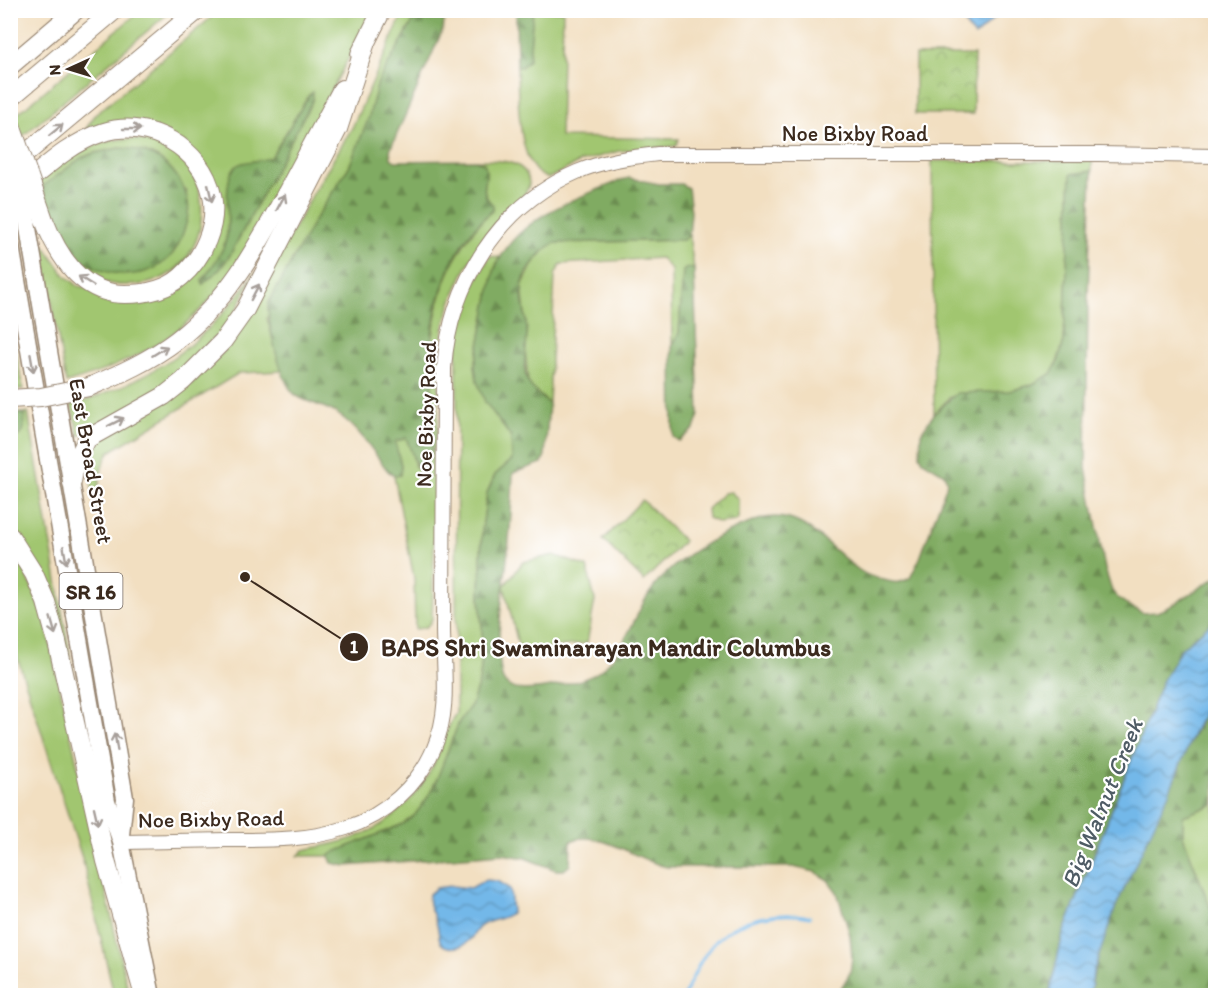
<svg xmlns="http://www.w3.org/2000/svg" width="1226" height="1006" font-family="Itim,sans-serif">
  <defs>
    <pattern id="forest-firs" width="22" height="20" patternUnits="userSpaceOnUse" patternTransform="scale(1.5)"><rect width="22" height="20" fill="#80ab62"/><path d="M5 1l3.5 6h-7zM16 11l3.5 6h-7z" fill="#6a8b50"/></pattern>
    <pattern id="park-crowns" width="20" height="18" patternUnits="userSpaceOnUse" patternTransform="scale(1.5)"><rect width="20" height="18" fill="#a1c670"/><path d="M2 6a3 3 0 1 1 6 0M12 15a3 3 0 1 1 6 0" fill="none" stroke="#84a15b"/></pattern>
    <pattern id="water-waves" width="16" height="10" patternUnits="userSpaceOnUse" patternTransform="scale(1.5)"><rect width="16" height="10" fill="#73b8e9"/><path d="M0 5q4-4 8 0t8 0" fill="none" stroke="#6096bc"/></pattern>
  </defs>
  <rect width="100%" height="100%" fill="#fff"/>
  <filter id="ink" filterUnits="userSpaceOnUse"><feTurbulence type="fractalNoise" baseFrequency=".0167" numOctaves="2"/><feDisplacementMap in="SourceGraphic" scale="12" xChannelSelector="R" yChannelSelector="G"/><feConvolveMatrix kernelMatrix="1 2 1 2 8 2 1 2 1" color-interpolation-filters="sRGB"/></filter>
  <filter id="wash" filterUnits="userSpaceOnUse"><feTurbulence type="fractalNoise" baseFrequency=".008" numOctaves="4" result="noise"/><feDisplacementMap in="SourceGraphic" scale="24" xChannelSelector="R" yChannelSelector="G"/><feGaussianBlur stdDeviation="1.35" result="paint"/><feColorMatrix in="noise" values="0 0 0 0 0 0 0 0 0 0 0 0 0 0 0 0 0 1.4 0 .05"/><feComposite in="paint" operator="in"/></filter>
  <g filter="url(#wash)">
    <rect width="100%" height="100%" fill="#f2dfc1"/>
    <!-- green -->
    <g fill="#a1c670" stroke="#6e7847" stroke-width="1.5" fill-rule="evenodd">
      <path d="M140,11H171L11,146L10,120Z"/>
      <path d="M219,11H374C345,64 317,118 289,172C259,228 231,288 180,328C146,355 107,371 66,383L42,246L44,245L64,274L78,286L152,299L217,226L186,143L86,129L95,115ZM309,95L313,99L230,255L220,269L203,284L202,281L216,262L224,246L227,234L229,181L239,165L267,160L272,156Z"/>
      <path d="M404,11H419L379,82L368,120L349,167L314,221L267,318L282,371L239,373L109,452L102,467L95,507L88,457L94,442L193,382L230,344L314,192L352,128Z"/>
      <path d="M533,11H563L560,137L679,139L676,146L619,151L580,162L549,178C516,174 518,91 517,66L521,67L529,60Z"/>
      <path d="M122,139C231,137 223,285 129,285C108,286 100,281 83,268C79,265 72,262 68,258C62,249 53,223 48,211C74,256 86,277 142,273L187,192L171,169L158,158L119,148L95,153L81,158L42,187L40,181C69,160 85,143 122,139Z"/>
      <path d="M475,160C493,160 527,158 529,183C530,194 503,215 495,225C465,261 448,300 440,346L432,619C428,628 424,628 415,629L414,578L394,476L400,475L401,465L394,442L406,437L410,444L415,467L431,455C435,381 420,317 461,249C471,234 479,222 493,210V205C475,188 492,181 484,163Z"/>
      <path d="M932,161H1092V171L1071,174L1064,341L1055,369L1051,374L1031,385L1009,391L950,397L934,414Z"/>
      <path d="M689,235L694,269L687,268L683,271L679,333L672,347L671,270L661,258L561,264L555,275L549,404L532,388L528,381L525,349L527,333L522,286L533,264L548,246L555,243L683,240Z"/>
      <path d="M490,256L499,257L494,271L475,366L512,438V460L495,475L487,493L482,530L480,595L483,647L480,678L472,704L459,722L441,770L428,797L415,815L403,824L329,856H298L304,850C322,846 342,843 359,836C392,823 419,795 434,764C442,747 446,727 456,713L457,334L470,291Z"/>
      <path d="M255,272L231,321L163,389L79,436L71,405C152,381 208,342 255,272Z"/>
      <path d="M10,316L23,389L11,390H10Z"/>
      <path d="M28,412L74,680L11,527V438L21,435L24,428L25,413Z"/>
      <path d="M10,549L24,569L44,616L129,995H114L83,861L11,638Z"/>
      <path d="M554,555L587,567L595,600L587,643L526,651L518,644L504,586L523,562Z"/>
      <path d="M1215,804V920L1183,836V816Z"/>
    </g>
    <!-- forest -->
    <g fill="url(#forest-firs)" stroke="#5e6a40" stroke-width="1.5">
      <path d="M419,11H445L443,29L390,150L391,158L395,161L475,160L484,163C492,181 475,188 493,205V210C452,243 432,302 431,353C430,386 438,422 431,454C429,461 424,468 419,472L406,438L395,442L401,465L400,475L394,476L388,471C373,452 360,429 339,415C327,406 310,404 297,396C281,387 267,322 268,304L314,221L349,167L368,120L378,82Z"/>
      <path d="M516,11H533L529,60L521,67L517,66Z"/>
      <path d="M313,92V99L230,255L220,269L203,284L202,281C212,267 223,253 227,236C230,218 222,179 236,166C245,159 262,163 272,156L309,95Z"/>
      <path d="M119,148C143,148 165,158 178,178C189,196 192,209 184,230C181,240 176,251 169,258C144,282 101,278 77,255C58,237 48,212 42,187L81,158L95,153Z"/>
      <path d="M1092,171L1088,295L1086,468L1105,569L1112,591L1117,597L1129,606L1143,613L1157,612L1171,606L1215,578V620L1181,649L1162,682L1063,934L1049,995H837L850,973L852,958L850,935L837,892L828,880L815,872L793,867H667C639,861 597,828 571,841L570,865L564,870H556L525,858L502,854L346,866L332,863L329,856L335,852L403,824L415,815L428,797L435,784L459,722L472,704L480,678L483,647L480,595L482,530L487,493L495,475L512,460L511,437L485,402L477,381L475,366L494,271C514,218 575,199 622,180L629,178L659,184H681L688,188L691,212L689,235L683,240L555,243C541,250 524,271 522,287C521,302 527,318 527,333C527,348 522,365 527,380C531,390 542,397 549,404L545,455L542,463L513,473C512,499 511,524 508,550C504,591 494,636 502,677C504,683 509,687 515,689C533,692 583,683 598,672C621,656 632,623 645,600C668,561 717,534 758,520C801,505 828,549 859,570C866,575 875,578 884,580C894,583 900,584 910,578L920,558L946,487L947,480L943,473L923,461L920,455L921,433L934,414L957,393L1009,391L1031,385L1051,374L1058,362L1064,341L1071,174Z"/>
      <path d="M687,268L694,269L699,415L694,429L679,441L673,437L672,347L679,333L683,271Z"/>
      <path d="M11,413H25L24,428L21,435L11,438Z"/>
      <path d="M1215,692V804L1183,816V836L1215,920V995L1090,996C1097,940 1124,888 1147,837C1169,788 1190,739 1215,692Z"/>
    </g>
    <!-- park -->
    <g fill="url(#park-crowns)" stroke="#6e7847" stroke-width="1.5">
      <path d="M915,55H974L973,114H915Z"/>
      <path d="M731,492L738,499V519L736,521L719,523L708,518L707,509L724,493Z"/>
      <path d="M642,500L684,541L644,581L603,540Z"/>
    </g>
    <!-- water -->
    <g fill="url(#water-waves)" stroke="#577184" stroke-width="1.5">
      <path d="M981,10L1003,11L975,36L965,25Z"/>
      <path d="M1215,620V692L1195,729L1168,795L1116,906L1093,973L1090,995H1049L1063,934L1162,682L1181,649Z"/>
      <path d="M485,880L497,881L510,889L512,912C503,921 493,918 482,925C475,929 474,937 467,942C461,948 447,950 441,943C438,938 439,930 437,925C434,913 426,906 429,894L436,888L451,886L471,888Z"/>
    </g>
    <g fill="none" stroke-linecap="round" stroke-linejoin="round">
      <!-- stream -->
      <path stroke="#73b8e9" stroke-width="3" d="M684,996C693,977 702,954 718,939C741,917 780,911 810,917"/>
    </g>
  </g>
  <g filter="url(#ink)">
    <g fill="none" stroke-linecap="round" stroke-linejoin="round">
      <defs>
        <path id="tertiary" d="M121,842C155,841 190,841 225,840C266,840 307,841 346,828C385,815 418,786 434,748C451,709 443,668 443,627C444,541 444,455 444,368C450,285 498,206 577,172C602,161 630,157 658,154H1099L1216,156"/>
        <g id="primary">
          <path d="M28,228L125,798L121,835"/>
          <path d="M10,240L107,801L121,842L152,996"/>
        </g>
        <g id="motorway">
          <path d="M360,54L382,10"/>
          <path d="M10,66L76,10"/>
          <path d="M10,98L115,10"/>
          <path d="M12,165L198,10"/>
          <path d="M10,196C39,173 68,143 104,132C149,118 202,148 212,195C218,225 203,258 181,277C166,290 144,294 125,294C81,294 58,256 44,220"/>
          <path d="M89,387C120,374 151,360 177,340C228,300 256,249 286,194C305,159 323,124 342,89"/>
          <path d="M72,482L75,464L87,439L164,396L183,381L223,341L245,310L338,129L365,45"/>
          <path d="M10,536L34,574L46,602L57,642L106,861L144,996"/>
        </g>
      </defs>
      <!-- tertiary casing -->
      <use href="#tertiary" stroke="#968470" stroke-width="16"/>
      <!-- primary casing -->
      <use href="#primary" stroke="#968470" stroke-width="19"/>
      <!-- motorway casing -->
      <use href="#motorway" stroke="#968470" stroke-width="20"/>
      <!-- tertiary -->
      <use href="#tertiary" stroke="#fff" stroke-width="14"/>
      <!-- primary -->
      <use href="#primary" stroke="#fff" stroke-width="16"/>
      <!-- motorway -->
      <use href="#motorway" stroke="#fff" stroke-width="18"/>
      <defs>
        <path id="primary-bridge" d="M16,155L28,228"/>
        <g id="motorway-bridge">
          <path d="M11,125L44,220"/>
          <path d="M10,399L41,397L89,387"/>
        </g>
      </defs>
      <!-- primary-bridge casing -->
      <use href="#primary-bridge" stroke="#968470" stroke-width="19" stroke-linecap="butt"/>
      <!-- motorway-bridge casing -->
      <use href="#motorway-bridge" stroke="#968470" stroke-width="20" stroke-linecap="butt"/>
      <!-- primary-bridge -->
      <use href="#primary-bridge" stroke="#fff" stroke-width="16"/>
      <!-- motorway-bridge -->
      <use href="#motorway-bridge" stroke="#fff" stroke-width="18"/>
    </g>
    <!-- one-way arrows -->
    <defs><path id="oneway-shaft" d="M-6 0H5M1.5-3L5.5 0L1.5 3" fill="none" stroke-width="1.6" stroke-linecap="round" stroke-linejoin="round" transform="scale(1.5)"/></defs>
    <g stroke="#a79f9a">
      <use href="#oneway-shaft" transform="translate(132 129)"/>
      <use href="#oneway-shaft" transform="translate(56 130) rotate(-40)"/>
      <use href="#oneway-shaft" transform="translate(210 193) rotate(77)"/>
      <use href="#oneway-shaft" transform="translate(281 202) rotate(-62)"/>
      <use href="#oneway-shaft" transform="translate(86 281) rotate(-148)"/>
      <use href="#oneway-shaft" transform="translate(255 292) rotate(-62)"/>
      <use href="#oneway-shaft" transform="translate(160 351) rotate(-32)"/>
      <use href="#oneway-shaft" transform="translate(32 363) rotate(80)"/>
      <use href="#oneway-shaft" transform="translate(116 422) rotate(-27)"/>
      <use href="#oneway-shaft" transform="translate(65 555) rotate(80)"/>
      <use href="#oneway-shaft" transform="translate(53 626) rotate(74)"/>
      <use href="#oneway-shaft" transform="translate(116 742) rotate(-99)"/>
      <use href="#oneway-shaft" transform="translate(96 816) rotate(77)"/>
    </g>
  </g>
  <g text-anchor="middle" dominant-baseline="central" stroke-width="4.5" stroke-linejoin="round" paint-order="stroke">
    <!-- shield labels -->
    <rect fill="#fff" stroke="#766a62" stroke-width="1.5" x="59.5" y="573" width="63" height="36" rx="4.5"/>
    <g font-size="21" font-weight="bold" fill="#3b2a1e">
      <text x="91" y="591">SR 16</text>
    </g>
    <!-- street labels -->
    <g font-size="22" fill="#3b2a1e" stroke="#fff">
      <text x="855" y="133">Noe Bixby Road</text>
      <text transform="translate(426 414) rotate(-88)">Noe Bixby Road</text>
      <text transform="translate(91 461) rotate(80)">East Broad Street</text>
      <text transform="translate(211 819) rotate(-1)">Noe Bixby Road</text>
    </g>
    <!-- water labels -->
    <g font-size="24" font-style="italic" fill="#4f5c65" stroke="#fff">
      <text transform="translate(1102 803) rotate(-68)">Big Walnut Creek</text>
    </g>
  </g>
  <!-- callouts -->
  <path fill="none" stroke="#3b2a1e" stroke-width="2" d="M245 577L354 647"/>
  <g fill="#3b2a1e" stroke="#fff" stroke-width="2">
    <circle cx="245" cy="577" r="6"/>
    <circle cx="354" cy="647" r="15"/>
  </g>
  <g font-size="18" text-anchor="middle" font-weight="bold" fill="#fff">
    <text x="354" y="653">1</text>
  </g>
  <g font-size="24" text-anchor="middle" font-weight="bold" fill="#3b2a1e" stroke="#fff" stroke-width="4.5" stroke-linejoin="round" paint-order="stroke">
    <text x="606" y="656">BAPS Shri Swaminarayan Mandir Columbus</text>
  </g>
  <!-- margin -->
  <rect width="1226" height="1006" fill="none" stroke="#fff" stroke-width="36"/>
  <!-- north arrow -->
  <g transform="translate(69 69) rotate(266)" stroke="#ffffff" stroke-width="4.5" paint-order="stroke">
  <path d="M0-4.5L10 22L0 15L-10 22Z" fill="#3b2a1e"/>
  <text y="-9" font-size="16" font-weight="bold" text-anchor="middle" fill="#3b2a1e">N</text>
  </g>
</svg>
